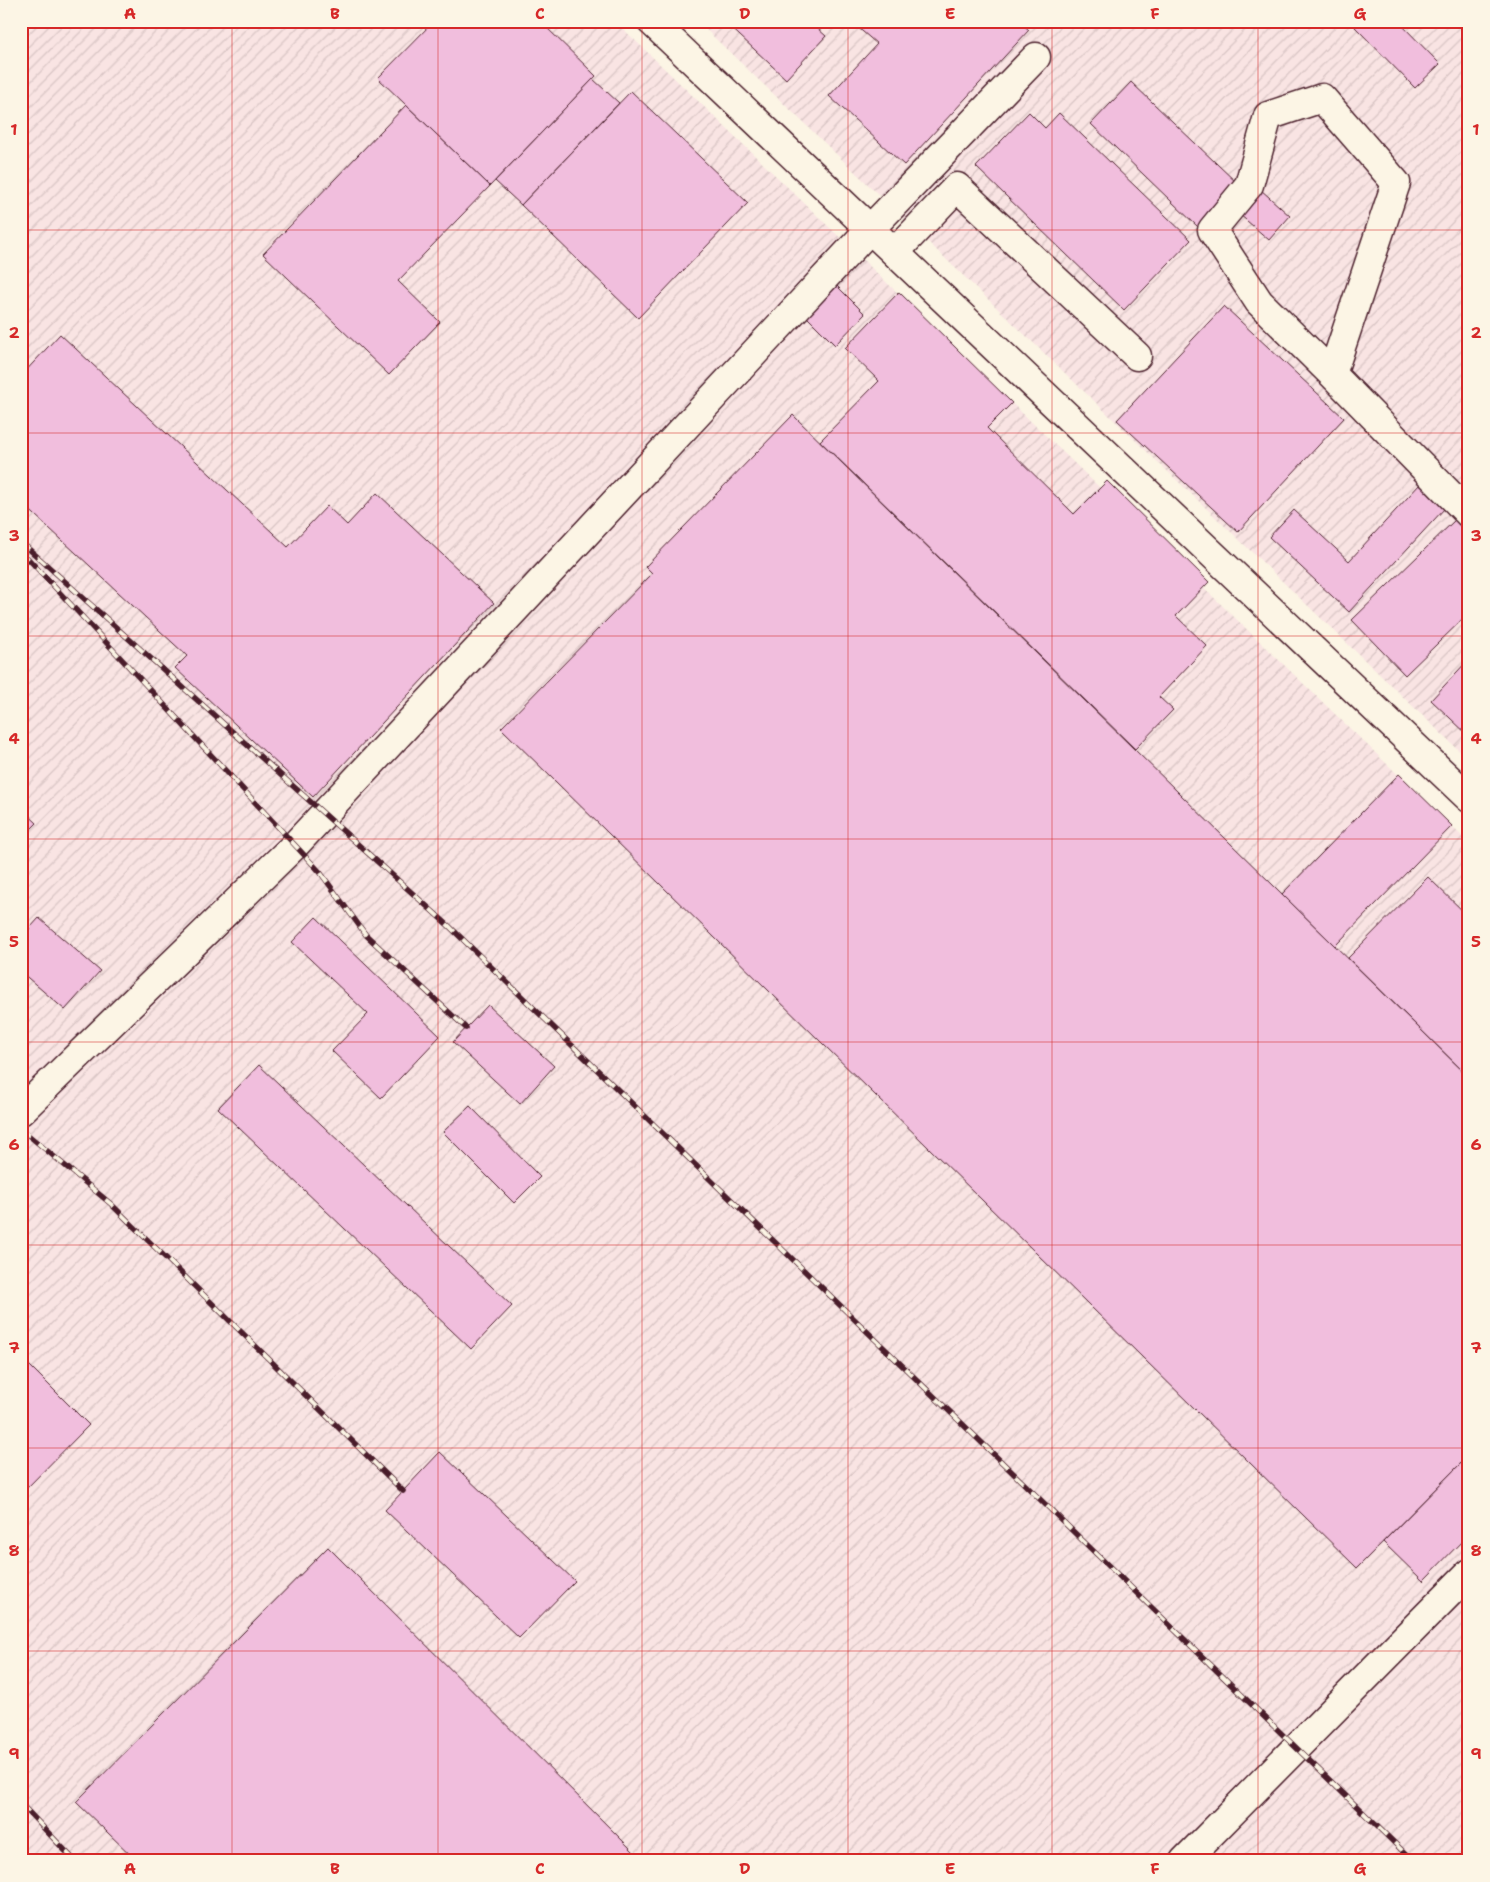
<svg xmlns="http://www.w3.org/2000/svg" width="1490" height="1882" font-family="'Shantell Sans',sans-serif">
  <defs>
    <pattern id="industrial-furrows" width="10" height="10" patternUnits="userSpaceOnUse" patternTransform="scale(1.25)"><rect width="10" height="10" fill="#f9e4e3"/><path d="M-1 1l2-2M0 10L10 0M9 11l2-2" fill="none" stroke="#d7c3c3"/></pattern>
  </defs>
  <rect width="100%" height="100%" fill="#fcf5e5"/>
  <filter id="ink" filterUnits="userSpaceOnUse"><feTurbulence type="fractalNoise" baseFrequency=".02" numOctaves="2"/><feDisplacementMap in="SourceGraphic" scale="10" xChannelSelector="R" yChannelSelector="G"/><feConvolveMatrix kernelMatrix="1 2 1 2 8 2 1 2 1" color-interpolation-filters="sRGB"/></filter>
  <g filter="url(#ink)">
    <!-- industrial -->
    <g fill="url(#industrial-furrows)">
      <path d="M21,21H615L1469,843V1861H21Z"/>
      <path d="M697,21H1469V760L784,104Z"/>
    </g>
    <!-- building -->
    <g fill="#f1bedd" stroke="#4a1f2b">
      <path d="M434,21H540L596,76L490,186L378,78Z"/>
      <path d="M724,21H809L826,36L786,79Z"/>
      <path d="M859,21H1019L1029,30L904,165L829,96L877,44L855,25Z"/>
      <path d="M1361,21H1398L1440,64L1415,88L1355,27Z"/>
      <path d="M593,79L619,103L521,205L495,181Z"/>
      <path d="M1131,82L1238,184L1198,227L1091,124Z"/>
      <path d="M631,91L748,203L638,318L521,205Z"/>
      <path d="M406,105L490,186L398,281L440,322L389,375L263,254Z"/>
      <path d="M1029,112L1045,128L1059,113L1191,240L1124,310L976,167Z"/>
      <path d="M1260,189L1290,216L1269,240L1239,214Z"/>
      <path d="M836,285L865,314L835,345L805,315Z"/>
      <path d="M899,292L1012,403L987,428L1074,514L1107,481L1209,582L1176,616L1207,646L1159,697L1173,710L1135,749L820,441L879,381L845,348Z"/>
      <path d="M1224,306L1344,418L1238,532L1117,420Z"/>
      <path d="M60,334L288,547L327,506L347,525L377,493L494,603L313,797L175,668L187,656L21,502V376Z"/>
      <path d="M793,415L1469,1077V1455L1357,1568L501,728L652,574L645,567Z"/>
      <path d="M1420,484L1445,508L1349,612L1269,537L1294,510L1349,561Z"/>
      <path d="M1456,519L1469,533V613L1405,675L1352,620Z"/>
      <path d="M1469,659V736L1431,700Z"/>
      <path d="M1399,774L1452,826L1335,946L1282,894Z"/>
      <path d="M21,808L37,823L21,839Z"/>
      <path d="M1428,877L1469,917V1077L1348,958Z"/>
      <path d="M316,917L440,1036L381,1098L332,1051L368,1014L292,942Z"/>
      <path d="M39,918L100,971L65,1010L21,972V938Z"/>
      <path d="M488,1005L554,1066L520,1104L453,1042Z"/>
      <path d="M259,1065L512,1306L471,1349L218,1108Z"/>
      <path d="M470,1106L540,1177L514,1203L443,1132Z"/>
      <path d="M21,1357L89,1425L21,1494Z"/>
      <path d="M440,1452L575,1581L519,1638L385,1510Z"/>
      <path d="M1469,1455V1534L1423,1581L1383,1542Z"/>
      <path d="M328,1547L643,1861H137L76,1802Z"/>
    </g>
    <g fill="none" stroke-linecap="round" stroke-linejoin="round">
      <defs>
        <g id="minor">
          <path d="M651,21L1469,798"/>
          <path d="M895,252L957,187L1137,356"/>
          <path d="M1332,374L1259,302L1212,230L1249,185L1268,116L1322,98L1396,183L1332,374L1469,514"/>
          <path d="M21,1111L295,845L870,229L1036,57"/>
          <path d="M1184,1861L1469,1573"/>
        </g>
      </defs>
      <!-- minor casing -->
      <use href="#minor" stroke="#4a1f2b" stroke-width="31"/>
      <!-- minor -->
      <use href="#minor" stroke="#fcf5e5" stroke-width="28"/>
      <defs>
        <g id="rail">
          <path d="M21,542L449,926L1413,1861"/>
          <path d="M21,551L320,872L366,935L466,1028"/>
          <path d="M21,1129L111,1204L403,1491"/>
          <path d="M21,1804L75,1861"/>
        </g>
      </defs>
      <!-- rail casing -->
      <use href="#rail" stroke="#4a1f2b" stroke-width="5.5"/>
      <!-- rail -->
      <use href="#rail" stroke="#fcf5e5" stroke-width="4" stroke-dasharray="11" stroke-linecap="butt"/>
    </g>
  </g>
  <!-- grid -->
  <path fill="none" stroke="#d62828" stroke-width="1" stroke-opacity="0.55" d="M232,21V1861M438,21V1861M642,21V1861M848,21V1861M1052,21V1861M1258,21V1861M21,230H1469M21,433H1469M21,636H1469M21,839H1469M21,1042H1469M21,1245H1469M21,1448H1469M21,1651H1469"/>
  <!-- margin -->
  <rect width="1490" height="1882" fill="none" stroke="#fcf5e5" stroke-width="55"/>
  <rect x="28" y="28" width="1434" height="1826" fill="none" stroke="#d62828" stroke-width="2"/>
  <g font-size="16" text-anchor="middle" font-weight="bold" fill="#d62828">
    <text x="130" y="19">A</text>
    <text x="335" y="19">B</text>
    <text x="540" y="19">C</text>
    <text x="745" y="19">D</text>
    <text x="950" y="19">E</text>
    <text x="1155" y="19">F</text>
    <text x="1360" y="19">G</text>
    <text x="14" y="135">1</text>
    <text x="1476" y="135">1</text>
    <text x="14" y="338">2</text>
    <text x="1476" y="338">2</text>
    <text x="14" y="541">3</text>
    <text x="1476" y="541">3</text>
    <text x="14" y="744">4</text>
    <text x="1476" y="744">4</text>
    <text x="14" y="947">5</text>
    <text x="1476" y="947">5</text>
    <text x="14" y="1150">6</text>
    <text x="1476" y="1150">6</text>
    <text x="14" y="1353">7</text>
    <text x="1476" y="1353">7</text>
    <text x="14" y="1556">8</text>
    <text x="1476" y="1556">8</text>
    <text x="14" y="1759">9</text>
    <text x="1476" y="1759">9</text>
    <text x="130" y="1874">A</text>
    <text x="335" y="1874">B</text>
    <text x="540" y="1874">C</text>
    <text x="745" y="1874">D</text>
    <text x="950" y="1874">E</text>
    <text x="1155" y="1874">F</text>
    <text x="1360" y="1874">G</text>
  </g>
</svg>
